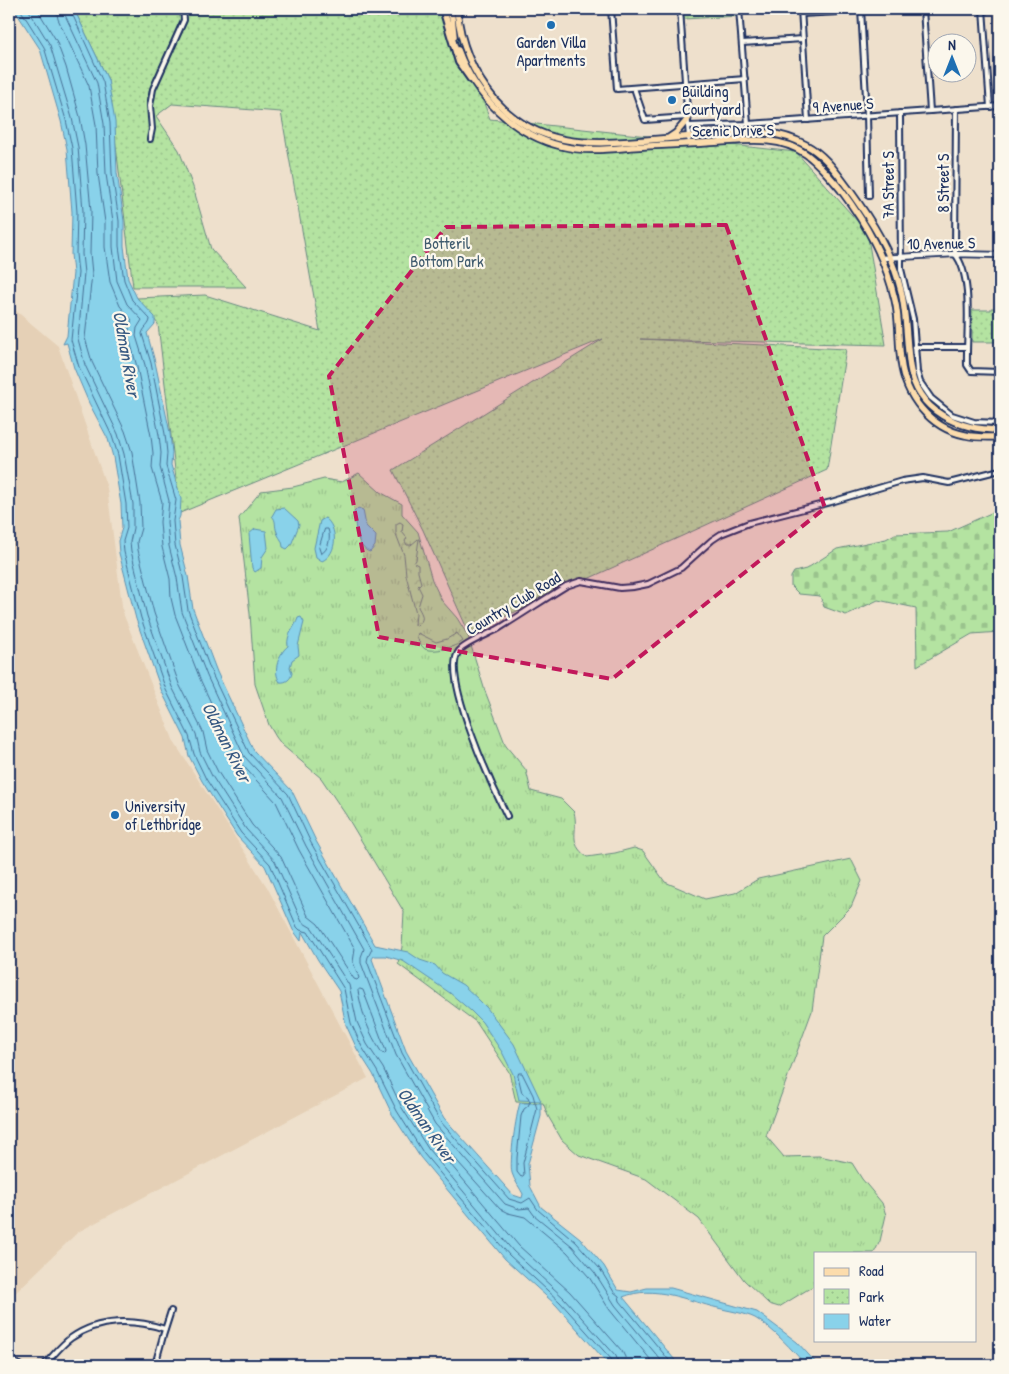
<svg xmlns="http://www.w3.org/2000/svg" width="1009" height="1374" font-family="'Patrick Hand',sans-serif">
  <defs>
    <pattern id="grass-tufts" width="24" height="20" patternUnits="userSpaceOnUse" patternTransform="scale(1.25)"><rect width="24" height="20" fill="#b4e3a1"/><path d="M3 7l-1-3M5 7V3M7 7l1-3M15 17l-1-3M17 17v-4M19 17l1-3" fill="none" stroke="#9ac38d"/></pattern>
    <pattern id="forest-crowns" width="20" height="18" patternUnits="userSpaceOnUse" patternTransform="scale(1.25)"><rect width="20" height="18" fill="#b4e3a1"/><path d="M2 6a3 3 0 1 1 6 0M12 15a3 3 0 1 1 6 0" fill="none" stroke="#9ac38d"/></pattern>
    <pattern id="cemetery-stones" width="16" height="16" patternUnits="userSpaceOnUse" patternTransform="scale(1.25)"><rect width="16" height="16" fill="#b4e3a1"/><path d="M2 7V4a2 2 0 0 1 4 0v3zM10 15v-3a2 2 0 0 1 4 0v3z" fill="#9ac38d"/></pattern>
    <pattern id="park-dots" width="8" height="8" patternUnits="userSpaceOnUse" patternTransform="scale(1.25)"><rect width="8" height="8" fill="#b4e3a1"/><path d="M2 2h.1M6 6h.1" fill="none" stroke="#9ac38d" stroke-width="1.8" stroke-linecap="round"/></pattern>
  </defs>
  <rect width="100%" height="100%" fill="#eee0cc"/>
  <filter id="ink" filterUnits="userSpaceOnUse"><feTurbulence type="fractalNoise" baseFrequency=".02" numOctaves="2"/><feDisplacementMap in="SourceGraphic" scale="10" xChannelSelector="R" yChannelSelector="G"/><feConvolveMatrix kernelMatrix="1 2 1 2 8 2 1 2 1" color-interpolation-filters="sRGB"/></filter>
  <g filter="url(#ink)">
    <!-- built -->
    <path fill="#e5d0b6" d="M9,305L58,346L107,488L123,613L174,742L267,887L368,1078L78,1232L9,1299Z"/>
    <!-- grass -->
    <path fill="url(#grass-tufts)" stroke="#688980" d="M359,473L380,492L402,504V514L418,532L432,580L442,601L457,618L468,636L485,691L506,746L526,770L531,791L561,799L574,812C579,832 567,842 587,857L615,853L634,848L643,851L665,882L705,899L735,893L758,879L851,859L862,881L851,907L822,936L812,1011L766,1136L784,1157L819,1156L852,1163L862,1179L882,1203L886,1215L880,1241L874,1253H815V1285L779,1307L769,1304L744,1280L699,1219L646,1179L579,1155L562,1140L548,1116L543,1103L516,1102L509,1072L476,1022L398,964L402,947L404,912L346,815L321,778L282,745L276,737L269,725L255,684L250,614L239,518L261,491L293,487L324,479L342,482Z"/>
    <!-- forest -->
    <g fill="url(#forest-crowns)" stroke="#688980">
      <path d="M400,522L403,524L402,532L407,538L405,541L407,545H411L418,539H419L416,560L414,563L418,565V572L421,583L418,586L422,594L418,607C423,616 425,619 417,626L415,625L416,613L406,575L404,555L396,534V524Z"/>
      <path d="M418,633L436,642L447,639L457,633L463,641C456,647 434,653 425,649C421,646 418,641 417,636Z"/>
    </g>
    <!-- cemetery -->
    <path fill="url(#cemetery-stones)" stroke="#688980" d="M1000,509V632L972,634L917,666L916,608L878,600L846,615L824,607L820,596L799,594L791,586V577L794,572L806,569L837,549L886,539L895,534L948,532Z"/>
    <!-- park -->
    <g fill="url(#park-dots)" stroke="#688980">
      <path d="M74,9H448L490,119L796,152L867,232L886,345L640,339L846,349L827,470L469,633L423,530L393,470L603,339L180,513L158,324L137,298L205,295L320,331L281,112L172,104L156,116L179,150L193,187L211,249L246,287H133L108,80Z"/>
      <path d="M683,9H738L739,16L684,19Z"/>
      <path d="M991,308H1000V342H972V310H991Z"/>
    </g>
    <!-- water -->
    <g fill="#89d2ea" stroke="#5d91b2">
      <path d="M14,9H74L108,80L115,122L117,173L124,221V246L128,279L137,298L155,317V324L147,333L155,362L170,433L172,453L171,465L181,499L180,516L178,521L180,545L188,576L193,609L217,672L254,751L292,791L316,841L375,945L408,952L420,960L435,965L442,973L463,985L479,1000L487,1008L514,1044L541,1101L519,1100L513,1074L502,1052L482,1022L471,1011L450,993L403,961L386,956H374L372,959L406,1051L444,1118L513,1195L522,1198L523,1194C520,1188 514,1180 512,1173C509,1162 516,1115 520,1103H541V1116L528,1164L530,1186L541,1207L580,1238L604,1266L618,1290L631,1292L647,1288H671L757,1312L797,1342L818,1365H806C792,1350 774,1329 755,1318C745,1313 729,1311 718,1308C688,1301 654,1284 623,1297L679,1365H609L556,1305L505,1259L420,1157L392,1114L373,1074L357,1049L346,1025L339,991L318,960L302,932L301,941L293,930L265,866L237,836L202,781L189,756L185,738L162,692L136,619L119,553L118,541L122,528L121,504L113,457L108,439L89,403L74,368L67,343L63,344L67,336L73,273L71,254L72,212L67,149L61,121L40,49Z"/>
      <path d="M284,508L298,521L299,525L291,545L287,549L283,547C282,538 279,539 277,532C274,525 277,521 272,516L276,509Z"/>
      <path d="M358,508L363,510L366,526L376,536L375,546L370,552C356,548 355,524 354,512Z"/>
      <path d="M325,518C338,527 338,554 322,561L316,557L314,548L320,521Z"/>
      <path d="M255,529L266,531L268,548L262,557L261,568L255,572L252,568L249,534Z"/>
      <path d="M301,617L304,622L298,646L299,655L292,660L290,667L292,673C291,679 286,683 280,682C272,671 279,653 288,646C286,634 295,628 298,618Z"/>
    </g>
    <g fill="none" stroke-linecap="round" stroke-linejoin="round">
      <!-- shore -->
      <g stroke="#477096" stroke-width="1">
        <path d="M20,9L44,47L66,120L72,148L77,212L76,254L78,273L71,340L79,367L112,436L118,455L126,504L127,528L123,541L124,552L141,618L166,690L189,736L194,754L206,779L241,833L270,864L297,927L300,930L308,932L344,989L351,1023L362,1047L377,1071L397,1111L424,1154L509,1255L560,1302L612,1360L613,1365"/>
        <path d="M28,9L50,45L72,118L78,147L83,211L82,254L84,273L78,339L85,365L118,434L124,454L133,504V528L130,542L131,551L147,616L172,687L196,734L200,752L212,776L246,829L275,861L302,922L312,928L349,985L357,1022L367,1044L383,1068L402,1108L429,1150L513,1251L564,1298L616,1356L619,1365"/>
        <path d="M37,9L56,40L66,67L80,117L85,145L91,211L90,253L92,274L85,338L92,362L125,431L132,452L140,503L141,528L137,542L138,550L154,613L179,684L203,732L207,750L218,772L252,825L281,857L308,916L318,924L354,979L357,980L359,978L353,962L355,949L299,850L276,802L237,759L200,679L175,615L171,598L170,579L162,547L160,522L162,502L152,468L153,453L151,436L137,367L129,337V329L132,320L120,306L110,282L105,247V222L98,174L96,125L89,86L58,19L56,9"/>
        <path d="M64,9L65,15L97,83L104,124L106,174L113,221V247L117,281L127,304L142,320L137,328L136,336L145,365L159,435L161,453L160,467L169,501L167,522L169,546L177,578L182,612L207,676L244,756L282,797L306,846L364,949L361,957V963L396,1055L435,1124L505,1204L519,1209L529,1208L534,1215L572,1246L595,1273L615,1305L665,1365"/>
        <path d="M70,9L103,82L110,123L112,173L119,221V246L124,280L132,300L150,319C150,325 143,328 142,334L151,363L165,434L167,453L166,466L176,500L173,521L175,545L183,577L188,610L212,674L249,753L288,794L311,843L372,949L368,957L367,961L402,1053L440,1121L509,1199L522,1203L530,1198L538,1210L576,1242L600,1269L614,1292L619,1296L620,1301L673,1365"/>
        <path d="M325,529H328C331,538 329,549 321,554L319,548Z"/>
        <path d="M360,989L363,990L386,1051L385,1054L382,1053C368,1031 363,1017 358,991Z"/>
        <path d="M519,1073H522L533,1095L537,1109L523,1163L524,1175L521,1177L517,1172V1158L521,1116L524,1109L528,1106L530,1102L528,1097L522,1093L518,1076Z"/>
        <path d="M627,1365L625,1357L622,1351L570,1292L519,1246L435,1146L429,1137L430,1134H433L500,1209L508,1213L525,1217L567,1252L589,1277L609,1309L655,1365"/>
      </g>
      <defs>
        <g id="minor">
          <path d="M611,9L617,89L745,79"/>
          <path d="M680,9L689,139"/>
          <path d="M739,9L748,124"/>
          <path d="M801,9L808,120"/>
          <path d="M861,9L867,115L869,196"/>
          <path d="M923,9L930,111"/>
          <path d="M983,9L990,107"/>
          <path d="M802,14L889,9"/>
          <path d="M742,43L803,39"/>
          <path d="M634,88L645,120L687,117"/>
          <path d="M956,109L955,254C974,277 966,335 967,365L971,371L1000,372"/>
          <path d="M900,113L901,269L913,319L917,372L920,382L931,398L952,415L974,422L1000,423"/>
          <path d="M688,126L748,124L1000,106"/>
          <path d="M150,139L152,129L150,106L153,89L184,20L183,9"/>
          <path d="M914,347H967"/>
          <path d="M507,816C494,790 440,675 459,651C464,644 489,634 498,629C521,615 543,600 566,586L581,581L620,588L633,587L648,584L681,568L712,540L721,534L749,523L831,502L902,481L923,478L949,483L1000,470"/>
          <path d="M9,1359L19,1365"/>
          <path d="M44,1365C53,1356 61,1345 71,1338C99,1318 134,1319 165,1329"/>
          <path d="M155,1365L163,1336L171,1311"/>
        </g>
        <path id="tertiary" d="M882,258L955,254L1000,255"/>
        <g id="primary">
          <path d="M451,9L454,36"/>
          <path d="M457,9C460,44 472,73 495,100C538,148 590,145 648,140C672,138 696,136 720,134C752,132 777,129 806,145C825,155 836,172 848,188C871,220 892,252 901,291C907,316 906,342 910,367C917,412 959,430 1000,430"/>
          <path d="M458,50C475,96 513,134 561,146C583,152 609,149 631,147C661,145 690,144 720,142C749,140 780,136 806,154C820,164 830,177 841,190C867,225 885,257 895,300C900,320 898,341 901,361C905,396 930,428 965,435C977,438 989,437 1000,437"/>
          <path d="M670,137L676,133L688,119"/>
        </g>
        <path id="motorway" d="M443,9L459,62L471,79"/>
      </defs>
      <!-- minor casing -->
      <use href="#minor" stroke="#1b2f5e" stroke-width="8"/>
      <!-- tertiary casing -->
      <use href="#tertiary" stroke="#1b2f5e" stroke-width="8"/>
      <!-- primary casing -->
      <use href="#primary" stroke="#1b2f5e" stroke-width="9"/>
      <!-- motorway casing -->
      <use href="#motorway" stroke="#1b2f5e" stroke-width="10"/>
      <!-- minor -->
      <use href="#minor" stroke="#fbf7ec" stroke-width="4"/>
      <!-- tertiary -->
      <use href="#tertiary" stroke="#fbf7ec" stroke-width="4.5"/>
      <!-- primary -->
      <use href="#primary" stroke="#fcdcac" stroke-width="5.5"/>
      <!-- motorway -->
      <use href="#motorway" stroke="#fcdcac" stroke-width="6"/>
    </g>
  </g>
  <!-- marked area -->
  <path fill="#c2185b" fill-opacity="0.2" stroke="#c2185b" stroke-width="4" stroke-dasharray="10 6" stroke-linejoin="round" d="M726,225L825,508L612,679L379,637L329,376L446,227Z"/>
  <!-- markers -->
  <g fill="#1f6fb2" stroke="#fbf7ec" stroke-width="2">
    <circle cx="551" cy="25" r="5"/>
    <circle cx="672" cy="100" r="5"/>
    <circle cx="115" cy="815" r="5"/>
  </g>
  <g text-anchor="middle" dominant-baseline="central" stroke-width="4.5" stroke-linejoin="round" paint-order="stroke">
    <!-- poi labels -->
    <g font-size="16" fill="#1b2f5e" stroke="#fbf7ec" text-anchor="start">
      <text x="551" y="42" text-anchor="middle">Garden Villa<tspan x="551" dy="18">Apartments</tspan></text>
      <text x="682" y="91">Building<tspan x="682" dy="18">Courtyard</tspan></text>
      <text x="125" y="806">University<tspan x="125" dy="18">of Lethbridge</tspan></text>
    </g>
    <!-- street labels -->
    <g font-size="16" fill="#1b2f5e" stroke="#fbf7ec">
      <text transform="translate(843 105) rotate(-4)">9 Avenue S</text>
      <text transform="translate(733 130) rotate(-1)">Scenic Drive S</text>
      <text transform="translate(943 183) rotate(-90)">8 Street S</text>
      <text transform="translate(888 185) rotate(-90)">7A Street S</text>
      <text transform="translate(941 243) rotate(-1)">10 Avenue S</text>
      <text transform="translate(513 603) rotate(-31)">Country Club Road</text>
    </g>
    <!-- park labels -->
    <g font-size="16" fill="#415c6f" stroke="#fbf7ec">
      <text x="447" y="243">Botteril<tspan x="447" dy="18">Bottom Park</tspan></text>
    </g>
    <!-- water labels -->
    <g font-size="18" font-style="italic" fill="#365881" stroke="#fbf7ec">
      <text transform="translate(127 354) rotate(80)">Oldman River</text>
      <text transform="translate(227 742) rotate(63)">Oldman River</text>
      <text transform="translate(427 1125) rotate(55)">Oldman River</text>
    </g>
  </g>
  <!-- margin -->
  <rect width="1009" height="1374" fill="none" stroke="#fbf7ec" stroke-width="30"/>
  <rect x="15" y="15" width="979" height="1344" fill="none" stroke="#1b2f5e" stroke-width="2" filter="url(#ink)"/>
  <!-- legend -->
  <rect x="814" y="1252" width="162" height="90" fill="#fbf7ec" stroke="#a1a7b3"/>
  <rect x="824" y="1268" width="25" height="8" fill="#fcdcac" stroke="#a1a7b3"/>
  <text x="859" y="1276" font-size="15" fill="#1b2f5e">Road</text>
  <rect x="824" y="1289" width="25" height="15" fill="url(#park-dots)" stroke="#a1a7b3"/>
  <text x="859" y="1302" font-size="15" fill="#1b2f5e">Park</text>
  <rect x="824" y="1314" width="25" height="15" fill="#89d2ea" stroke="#a1a7b3"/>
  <text x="859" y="1326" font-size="15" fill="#1b2f5e">Water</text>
  <!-- north arrow -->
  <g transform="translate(952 58)"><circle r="24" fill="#fbf7ec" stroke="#a1a7b3"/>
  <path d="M0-4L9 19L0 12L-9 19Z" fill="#1f6fb2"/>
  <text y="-8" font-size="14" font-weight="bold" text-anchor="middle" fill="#1b2f5e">N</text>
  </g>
</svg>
